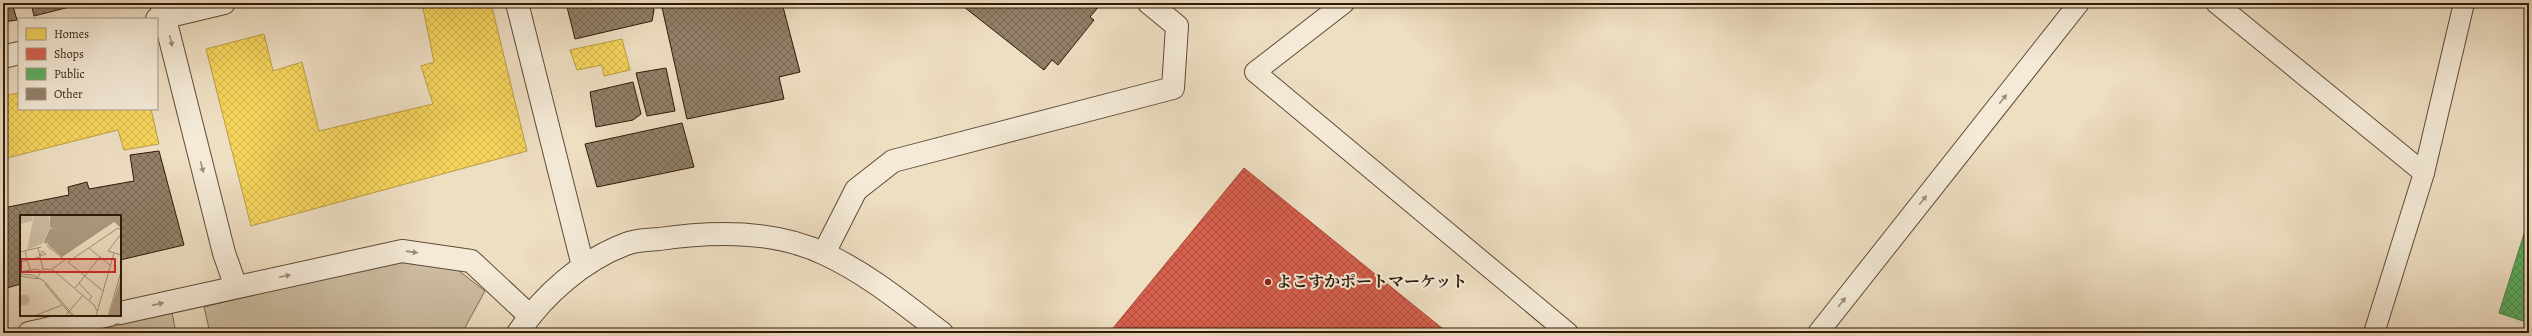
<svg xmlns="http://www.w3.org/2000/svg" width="2532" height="336" font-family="Alegreya,'Noto Serif JP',serif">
  <defs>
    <pattern id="homes-cross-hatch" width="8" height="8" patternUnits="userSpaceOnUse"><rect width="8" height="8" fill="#f6d55c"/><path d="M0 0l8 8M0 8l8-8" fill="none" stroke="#d3b64f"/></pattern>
    <pattern id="shops-cross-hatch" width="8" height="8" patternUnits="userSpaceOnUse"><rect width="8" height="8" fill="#d6604d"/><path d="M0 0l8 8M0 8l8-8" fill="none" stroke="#ae4e3e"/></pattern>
    <pattern id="public-cross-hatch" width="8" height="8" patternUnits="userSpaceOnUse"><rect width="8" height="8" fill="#5aae61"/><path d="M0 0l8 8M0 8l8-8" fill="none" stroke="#4b8d4e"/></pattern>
    <pattern id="building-cross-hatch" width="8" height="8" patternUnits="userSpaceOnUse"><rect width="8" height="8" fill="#928069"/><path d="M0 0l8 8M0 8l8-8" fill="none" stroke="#786855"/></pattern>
  </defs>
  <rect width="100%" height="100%" fill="#eedec2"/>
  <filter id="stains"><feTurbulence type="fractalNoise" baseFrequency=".005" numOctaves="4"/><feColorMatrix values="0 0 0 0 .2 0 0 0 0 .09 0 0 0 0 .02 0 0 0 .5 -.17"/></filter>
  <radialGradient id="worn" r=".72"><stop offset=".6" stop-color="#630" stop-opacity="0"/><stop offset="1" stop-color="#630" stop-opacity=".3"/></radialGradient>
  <!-- garden -->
  <g fill="#cdbda3" stroke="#7e6c56">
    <path d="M410,259L454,267L485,291L462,333H210L204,307L311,280Z"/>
    <path d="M172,312L176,333H83Z"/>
  </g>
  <!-- homes -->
  <g fill="url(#homes-cross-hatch)" stroke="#ba9d43">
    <path d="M422,3H491L527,151L251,226L206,49L264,34L273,71L302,62L319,131L433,104L421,66L434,62Z"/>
    <path d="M622,39L630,70L604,76L602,65L577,70L570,50Z"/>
    <path d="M19,93V109H151L159,144L124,150L118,130L3,159V96Z"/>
  </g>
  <!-- shops -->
  <path fill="url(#shops-cross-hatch)" stroke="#a44b39" d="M1244,168L1448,333H1109Z"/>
  <!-- public -->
  <path fill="url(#public-cross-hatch)" stroke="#4d8247" d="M2529,218V323L2499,313Z"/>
  <!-- building -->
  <g fill="url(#building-cross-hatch)" stroke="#2e1a09">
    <path d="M3,3H12L17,20L3,22Z"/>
    <path d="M31,3H85L34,16Z"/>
    <path d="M566,3H652L654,10L652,21L575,39Z"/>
    <path d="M661,3H782L800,72L779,77L784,99L687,119Z"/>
    <path d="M959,3H1098L1100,5L1090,17L1094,20L1058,65L1052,60L1044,70Z"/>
    <path d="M666,68L675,111L647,116L636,73Z"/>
    <path d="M633,82L641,114L633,120L596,127L590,92Z"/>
    <path d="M682,123L694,167L597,187L585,144Z"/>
    <path d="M159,151L184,245L120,260V216H21V284L3,289V208L69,195L68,187L87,182L89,189L134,181L130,155Z"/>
  </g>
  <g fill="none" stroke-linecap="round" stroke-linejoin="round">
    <defs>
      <g id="service">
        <path d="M1344,3L1255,72L1568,333"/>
        <path d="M2216,3L2424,173"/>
        <path d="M1818,333L2079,3"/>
        <path d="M2374,333L2424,173L2464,3"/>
      </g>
      <g id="minor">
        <path d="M161,3L224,253L236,287"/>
        <path d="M517,3L583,266"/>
        <path d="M157,19L224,3"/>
        <path d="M3,57L19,53"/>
        <path d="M824,253L856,190L893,161L1173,88L1177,26L1149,3"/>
        <path d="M120,313L402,251L471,261L530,316"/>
        <path d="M29,333L109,315"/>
      </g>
      <path id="tertiary" d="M518,333C543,295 583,260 626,244C636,240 649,240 659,239C713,231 775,230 825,254C868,274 904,304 942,333"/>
    </defs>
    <!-- service casing -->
    <use href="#service" stroke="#5e4b37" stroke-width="22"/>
    <!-- minor casing -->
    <use href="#minor" stroke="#5e4b37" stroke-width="24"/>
    <!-- tertiary casing -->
    <use href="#tertiary" stroke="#5e4b37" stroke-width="24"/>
    <!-- service -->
    <use href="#service" stroke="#f4ead7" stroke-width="20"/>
    <!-- minor -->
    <use href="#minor" stroke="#f4ead7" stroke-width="22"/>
    <!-- tertiary -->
    <use href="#tertiary" stroke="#f4ead7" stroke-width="22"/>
  </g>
  <!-- one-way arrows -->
  <defs><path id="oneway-solid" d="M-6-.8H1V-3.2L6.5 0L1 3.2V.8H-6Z"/></defs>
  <g fill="#9b8c7a">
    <use href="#oneway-solid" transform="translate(171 41) rotate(76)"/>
    <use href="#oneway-solid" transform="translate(2003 99) rotate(-52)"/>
    <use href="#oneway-solid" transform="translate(202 167) rotate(76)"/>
    <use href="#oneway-solid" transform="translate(1923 200) rotate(-52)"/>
    <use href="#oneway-solid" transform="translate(412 252) rotate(8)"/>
    <use href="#oneway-solid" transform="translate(285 276) rotate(-12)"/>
    <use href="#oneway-solid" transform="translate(1842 302) rotate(-52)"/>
    <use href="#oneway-solid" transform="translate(158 304) rotate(-13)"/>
  </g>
  <!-- markers -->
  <circle fill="#8f2418" stroke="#f4ead7" stroke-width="1.5" cx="1268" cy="282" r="4"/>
  <g text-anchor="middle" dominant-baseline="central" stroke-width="4" stroke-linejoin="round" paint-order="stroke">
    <!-- poi labels -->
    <g font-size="16" font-weight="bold" fill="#2e1a09" stroke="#f4ead7" text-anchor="start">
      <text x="1276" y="282">よこすかポートマーケット</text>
    </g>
  </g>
  <!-- overview -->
  <g transform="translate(20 215)">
    <rect width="101" height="101" fill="#eedec2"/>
    <path d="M0,0H13L12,6L0,9ZM14,0H29L30,12L23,28L7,35Z" fill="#cdbda3"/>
    <path d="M-1.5 85a5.5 5.5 0 1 1 11 0a5.5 5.5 0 1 1-11 0Z" fill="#cdbda3"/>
    <path d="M30,0H101V13L94,7L42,42L27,29L30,24L26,29L24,27L30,13L34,15L30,12ZM101,62V101H89V100Z" fill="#ad9b83"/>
    <path fill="none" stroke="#ad9b83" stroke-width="2" d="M28,27L33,29L72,0"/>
    <path fill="none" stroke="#a19078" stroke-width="1" d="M101,19L88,36L101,40M27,31L45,45L32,54M18,33L23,54M69,33L91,51M5,36L10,55M0,37L21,32M20,41L22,36L26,39L20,41M0,47L20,42M0,57L16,54L21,56M0,59L12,60L24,66L54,101M0,61L18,64M17,63L23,54L33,55L74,90L77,96M59,68L72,82L69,85M25,69L52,101M55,73L80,42M83,76L48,47L98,13L101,15M14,101L42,90M45,101L63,80M76,101L94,38M88,101L101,57"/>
    <path fill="#d62828" fill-opacity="0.15" stroke="#d62828" stroke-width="2" d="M1,44H95V57H1Z"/>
    <rect width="101" height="101" fill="none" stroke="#2e1a09" stroke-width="2"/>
  </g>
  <!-- margin -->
  <rect width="2532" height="336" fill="none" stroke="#eedec2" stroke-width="16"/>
  <rect x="4" y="4" width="2524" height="328" fill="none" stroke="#2e1a09" stroke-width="2"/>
  <rect x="8" y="8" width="2516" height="320" fill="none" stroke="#2e1a09"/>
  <!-- legend -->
  <rect x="18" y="18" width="140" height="92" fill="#f4ead7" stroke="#a59785"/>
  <rect x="26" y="28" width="20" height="12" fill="#f6d55c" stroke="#a59785"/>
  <text x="54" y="38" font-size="12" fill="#2e1a09">Homes</text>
  <rect x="26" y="48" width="20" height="12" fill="#d6604d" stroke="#a59785"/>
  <text x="54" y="58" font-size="12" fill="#2e1a09">Shops</text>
  <rect x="26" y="68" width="20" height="12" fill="#5aae61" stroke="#a59785"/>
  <text x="54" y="78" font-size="12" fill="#2e1a09">Public</text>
  <rect x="26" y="88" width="20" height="12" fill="#928069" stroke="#a59785"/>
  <text x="54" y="98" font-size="12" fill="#2e1a09">Other</text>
  <rect width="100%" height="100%" filter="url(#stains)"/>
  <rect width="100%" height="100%" fill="url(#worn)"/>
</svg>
